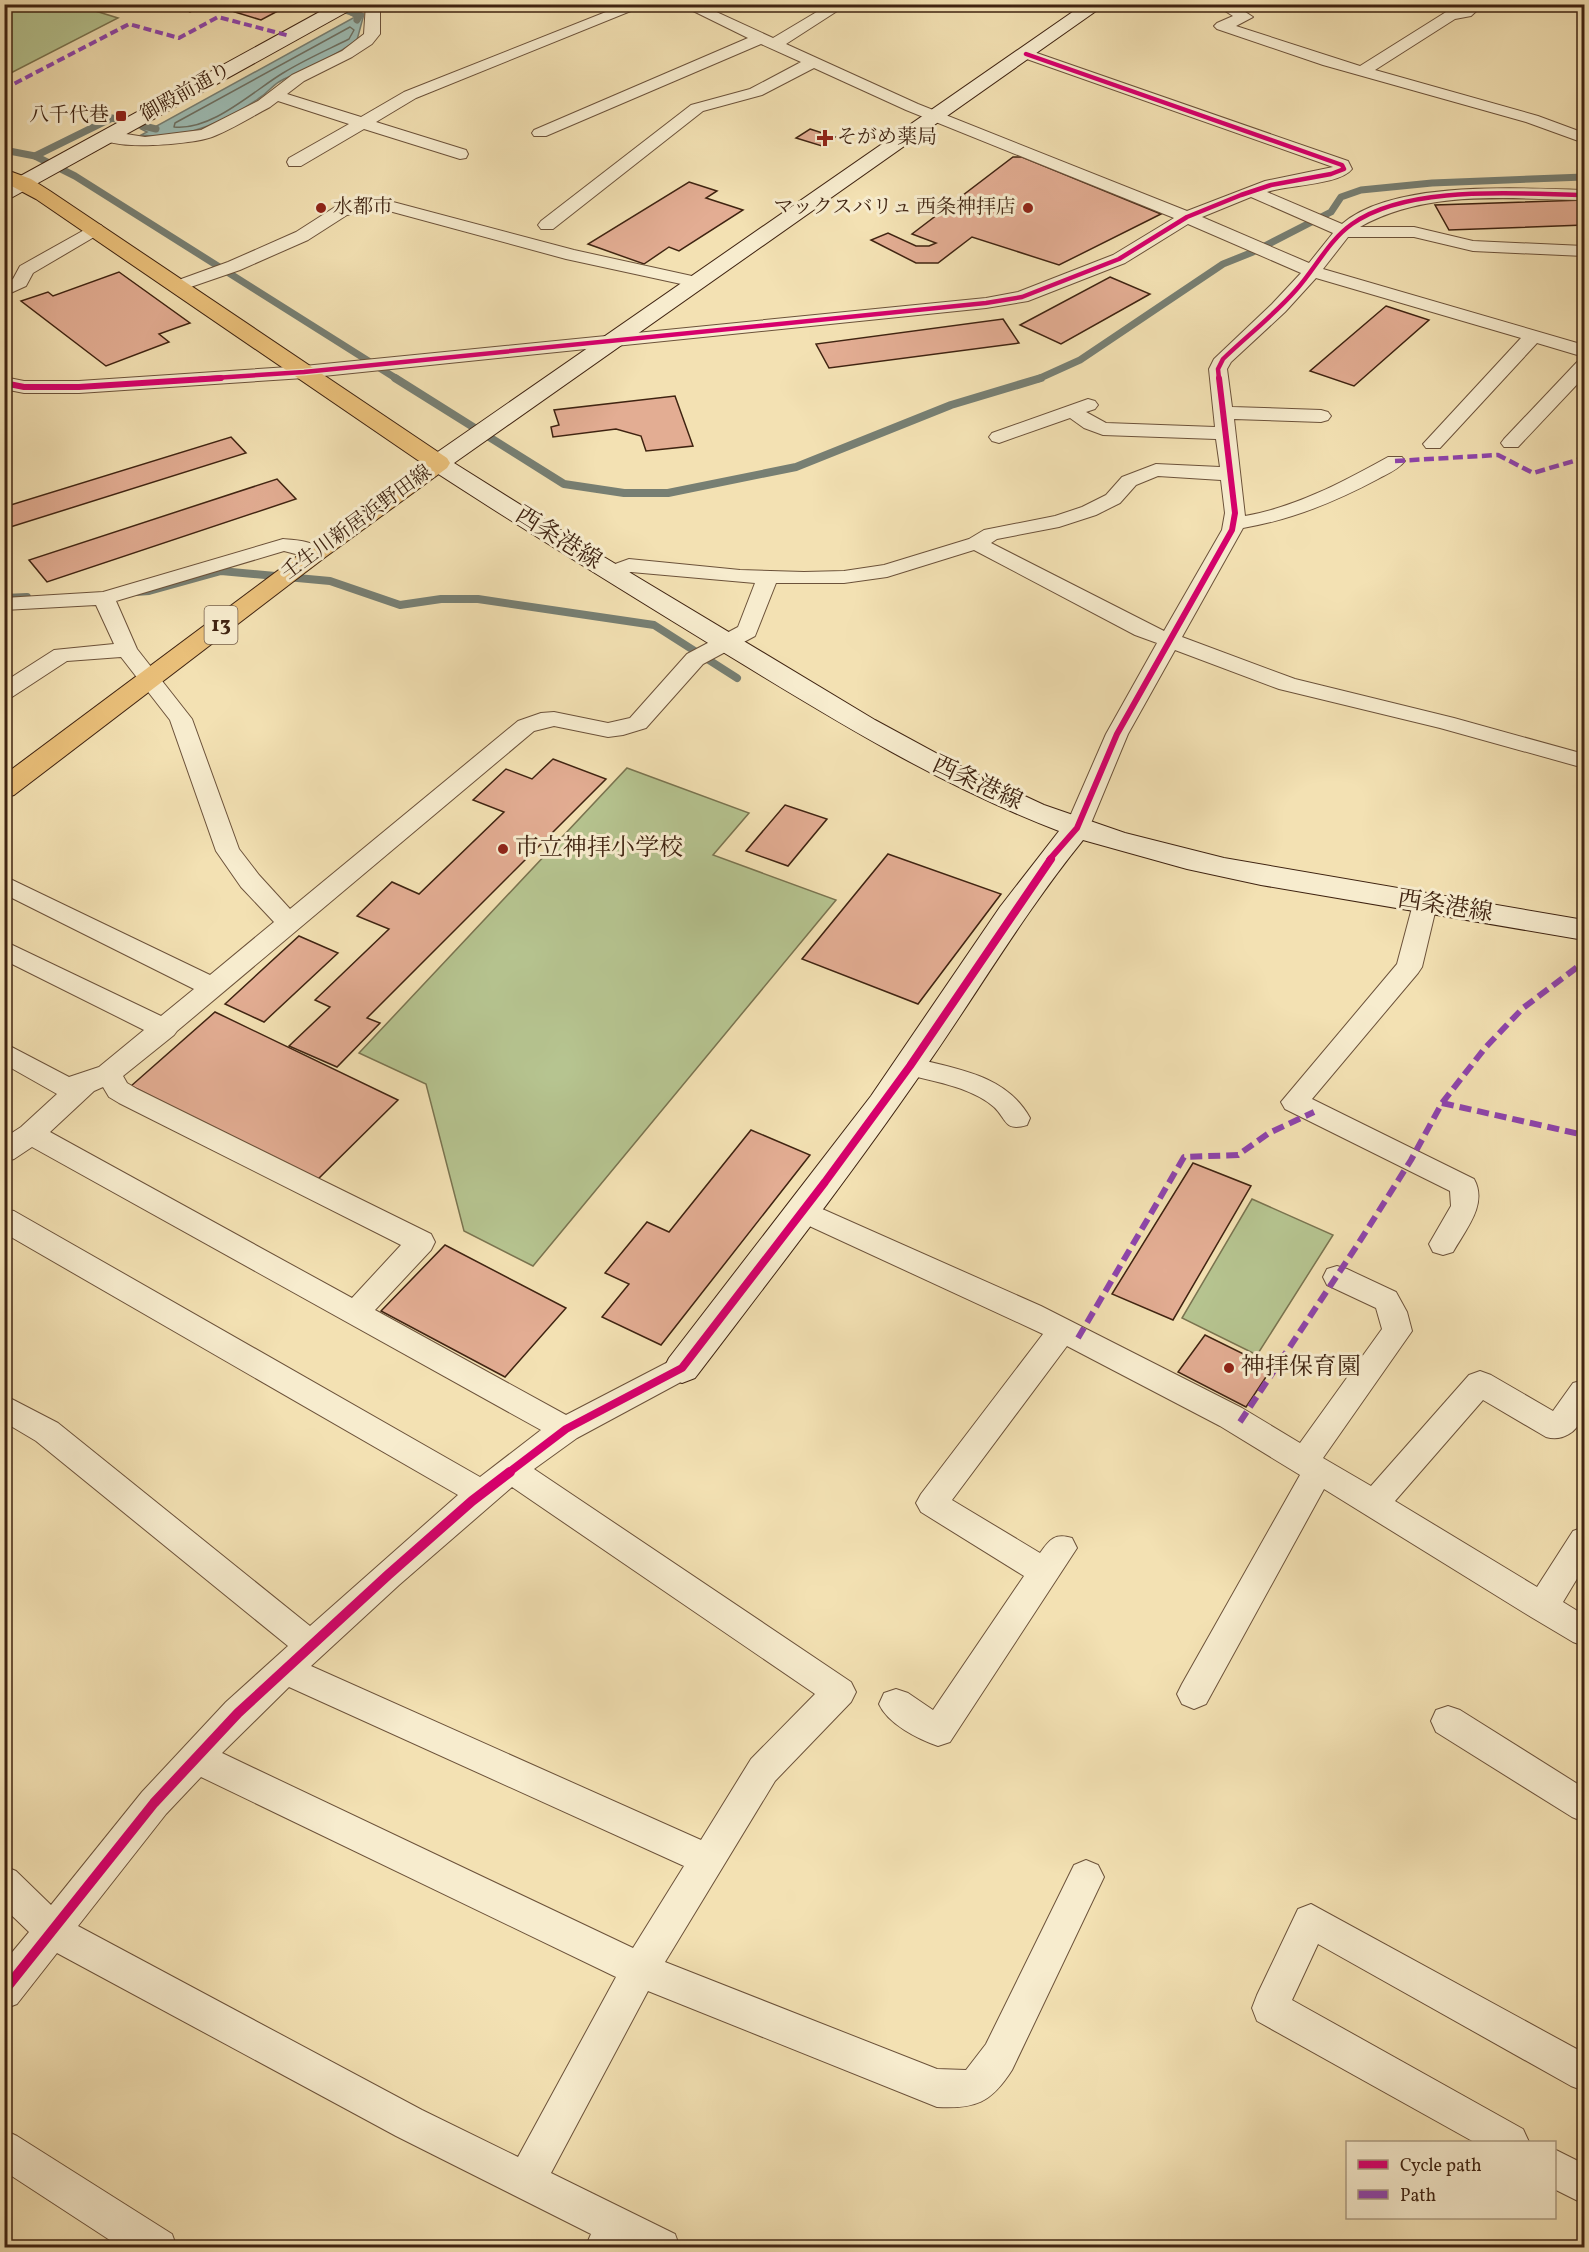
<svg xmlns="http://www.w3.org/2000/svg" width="1589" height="2252" font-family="Vollkorn,'Noto Serif JP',serif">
  <rect width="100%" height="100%" fill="#f3e1b3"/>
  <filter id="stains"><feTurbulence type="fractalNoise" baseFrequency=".00333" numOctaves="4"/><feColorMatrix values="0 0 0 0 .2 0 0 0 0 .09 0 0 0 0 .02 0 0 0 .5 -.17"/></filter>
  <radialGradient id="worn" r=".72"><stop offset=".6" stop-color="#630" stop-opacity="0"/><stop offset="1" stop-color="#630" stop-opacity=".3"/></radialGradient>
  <!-- green -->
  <g fill="#b6c490" stroke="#7a7450" stroke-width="1.5">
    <path d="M5,4L76,5L118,18L5,76Z"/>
    <path d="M627,768L749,813L713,855L836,900L533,1266L464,1231L426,1084L359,1053Z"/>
    <path d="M1252,1199L1333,1235L1257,1355L1182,1318Z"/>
  </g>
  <!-- water -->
  <path fill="#9dbcb4" stroke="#777f73" stroke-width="1.5" d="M356,12L364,14L357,40C335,56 307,69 284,79C271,85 271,91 258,99C224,122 182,141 141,135L147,132L141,129L148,125L155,127L355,17L351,15Z"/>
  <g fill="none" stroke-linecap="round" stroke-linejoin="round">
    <!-- shore -->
    <path stroke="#6e7062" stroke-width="1.5" d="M350,27L354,30L349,39C327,50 304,60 283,73C253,91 212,131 174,127L175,123Z"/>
    <!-- stream-far1 -->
    <g stroke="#777f73" stroke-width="7">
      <path d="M327,4L360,15L357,20"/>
      <path d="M4,150L35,156L75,176L397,379"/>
      <path d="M35,156L112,118L156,129"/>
      <path d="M1038,379L1080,360L1223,264L1253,252L1331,212L1341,197L1361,190L1432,183L1584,177"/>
    </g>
    <!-- stream -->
    <g stroke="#777f73" stroke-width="8">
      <path d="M395,378L564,484L624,493H668L796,467L951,405L1041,378"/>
      <path d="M136,592L149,591L221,571L330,581L400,605L441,599H478L654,625L737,678"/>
      <path d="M4,598L27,597"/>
    </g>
  </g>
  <!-- building -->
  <g fill="#e3ad93" stroke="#3f2311" stroke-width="1.5">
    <path d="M173,4H208L190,12Z"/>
    <path d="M250,4H291L261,20L235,12Z"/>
    <path d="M810,129L835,137L822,146L796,138Z"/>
    <path d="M1013,157H1022L1161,214L1059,265L972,237L938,263H916L871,240L888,233L916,246H929L936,243L912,234Z"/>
    <path d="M689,182L717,191L706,198L743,210L679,251L669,247L644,264L588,244Z"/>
    <path d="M1584,200V225L1449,230L1435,205Z"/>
    <path d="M119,272L190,323L159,334L169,342L106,366L21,301L48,292L53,296Z"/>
    <path d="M1110,277L1150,294L1061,344L1020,325Z"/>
    <path d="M1386,306L1429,320L1354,386L1310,371Z"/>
    <path d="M1003,319L1019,343L829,368L816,344Z"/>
    <path d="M675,396L693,446L646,451L641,436L616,429L553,437L551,427L559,425L554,410Z"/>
    <path d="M231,437L246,453L4,529V507Z"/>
    <path d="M277,479L296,499L47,582L29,560Z"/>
    <path d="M553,759L606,779L367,1018L380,1023L337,1067L289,1046L330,1007L315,1000L389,929L357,916L392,882L419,894L504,812L473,800L506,769L532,779Z"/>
    <path d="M785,805L827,819L788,866L746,851Z"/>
    <path d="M888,854L1001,894L918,1004L802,959Z"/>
    <path d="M299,936L338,953L264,1022L225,1004Z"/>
    <path d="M215,1012L398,1100L317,1180L131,1086Z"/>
    <path d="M751,1130L810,1155L661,1345L602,1317L629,1284L605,1273L647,1222L669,1232Z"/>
    <path d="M1193,1163L1251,1186L1173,1320L1112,1294Z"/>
    <path d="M445,1245L566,1308L505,1377L381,1311Z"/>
    <path d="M1205,1335L1272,1368L1246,1407L1178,1372Z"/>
  </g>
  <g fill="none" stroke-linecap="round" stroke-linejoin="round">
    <defs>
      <g id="street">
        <path d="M366,4H380V34L372,44L352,57L304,81L287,94L361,117L404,92L626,4H648L416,98L376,122L466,150L468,154L466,158L460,159L364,129L301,166H289L287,162L289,158L349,124L278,101L270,107C251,117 232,129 212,137C193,144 111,152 99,136L107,131L145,137L201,130L258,101L292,75L342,51L364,34Z"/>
        <path d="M679,4H699L773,38L830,4H848L786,44L918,104L1187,211L1265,181L1333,167L1021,57L1018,54L1021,51H1031L1348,161L1352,169C1340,185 1288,185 1267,192L1342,224C1392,180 1520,188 1584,190V200C1510,199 1427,189 1360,227H1414L1473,241L1584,246V256L1473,251L1414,237H1348L1323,269L1584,345V357L1537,343L1440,448H1426L1423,444L1521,338L1316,278L1285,312L1231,362L1227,369L1232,407L1321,410L1328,412L1331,416L1328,420L1321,422L1234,419L1245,516C1296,507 1343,482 1388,457H1402L1405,461C1399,469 1387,474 1378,479C1335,502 1291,520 1243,528L1182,637L1295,679L1454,718L1584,754V768L1440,728L1279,689L1175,650L1128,734L1089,828L1085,833L1077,836L1069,833L1065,828L1106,734L1157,643L1135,635L974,550L887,577L844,583H776L755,636L703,664L646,728L623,735L608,737L554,726L534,731L177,1031L174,1035L123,1076L127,1083L137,1089L431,1234L435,1242L431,1250L375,1310L566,1415L672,1360L682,1356L692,1360L697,1368L692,1376L577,1438L534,1469L851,1682L856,1692L851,1702L775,1781L665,1962L937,2069L966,2070L986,2044L1074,1865L1086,1860L1098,1865L1104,1877L1012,2070C991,2103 975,2109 937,2107L648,1991L551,2173L675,2234L680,2248H585L591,2234L396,2136L57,1953L17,2004L4,2009V1962L29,1932L4,1908V1866L16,1871L51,1905L142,1792L226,1702L288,1646L36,1441L4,1422V1395L58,1423L310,1626L458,1495L4,1233V1209L14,1211L480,1477L541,1430L32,1147L14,1159L4,1162V1138L21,1127L57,1094L4,1064V1043L69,1077L99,1067L144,1030L4,960V941L161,1016L194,989L4,894V876L210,975L274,922L241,887L216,851L170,720L121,657L67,661L12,697L4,699V682L54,650L114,644L96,605L4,610V598L103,592L283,539C296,540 317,541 325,553L322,557L315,559L284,551L116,601L137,649L192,719L239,849L259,875L290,909L518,721L541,713L554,712L608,723L630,718L687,654L738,627L755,583L631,572L611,578L604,576L600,572L604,568L629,559L740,570L804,572L844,571L884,565L969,539L984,530L1055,516L1082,507L1106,495L1122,477L1156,464L1220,467L1216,439L1103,435L1084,428L1070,418L999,443L992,441L989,437L992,433L1088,399L1095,401L1098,405L1095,409L1086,412L1106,423L1215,427L1209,369L1214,359L1272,304L1301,273L1188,224L1125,263L1028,301L986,308L304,378L79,393H24L4,389V377L24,381H79L304,366L986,298L1018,292L1113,255L1174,218L906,110L814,68L762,95L703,111L553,229H541L538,225L541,221L691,105L750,89L801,62L761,44L546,136H534L532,133L534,130L748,38ZM1251,197L1333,233L1309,263L1202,217ZM1158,476L1221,480L1225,513L1222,530L1164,631L991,543L997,539L1059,527L1096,515L1120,503L1136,485ZM103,1087L109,1097L119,1103L401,1245L352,1298L50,1132L94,1091ZM512,1487L815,1694L751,1759L701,1840L311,1666L399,1585ZM289,1687L684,1866L633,1948L222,1753ZM201,1777L616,1977L518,2157L422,2110L78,1926L166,1814Z"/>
        <path d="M1058,4C1070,4 1085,2 1095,11L1087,16L1060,7Z"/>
        <path d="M1214,4H1233L1253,17L1236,26L1360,66L1446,12C1460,8 1470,4 1484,4L1471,16L1455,19L1375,70L1538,116L1584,133V143L1526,122L1323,65L1217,29L1214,26L1217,23L1233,16Z"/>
        <path d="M378,198L574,250L701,278L704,282L701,286L695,287L566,259L378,208L347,215L308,240L240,270L179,291L173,290L170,286L173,282L228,262L296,232L335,207Z"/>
        <path d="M95,224L101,225L104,229L101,233L33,273L26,286L4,296V283L13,279L20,266Z"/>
        <path d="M1584,360V377L1518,447H1504L1501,443L1504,439L1577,362Z"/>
        <path d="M1425,896L1434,898L1437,904L1422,967L1418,973L1312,1099L1474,1179C1488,1204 1466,1229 1453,1252L1443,1255L1433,1252L1429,1244L1451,1206L1450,1191L1285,1109L1281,1102L1397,964L1413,904L1416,898Z"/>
        <path d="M910,1057C955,1069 1006,1074 1030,1118L1027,1125C1004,1132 1007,1119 994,1107C970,1086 930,1081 901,1073L897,1066L901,1059Z"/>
        <path d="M802,1200L1041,1306L1242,1408L1300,1443L1382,1329L1376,1308L1327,1285L1323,1277L1327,1269L1337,1266L1347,1269L1396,1292L1407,1312L1412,1331L1323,1458L1371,1486L1469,1375L1480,1371L1491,1375L1553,1411L1573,1383L1584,1380C1584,1390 1587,1406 1584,1415C1577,1432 1563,1442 1546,1437L1483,1400L1395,1501L1537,1587L1573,1531L1584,1527V1567L1563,1602L1584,1615V1646L1573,1642L1531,1617L1324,1489L1206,1704L1194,1709L1182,1704L1177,1694L1182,1684L1300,1475L1220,1426L1067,1346L952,1500L1040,1553C1050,1539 1055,1533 1072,1538L1077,1548L950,1742L938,1746C918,1739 888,1724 879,1704L884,1693L896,1689L908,1693L933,1710L1024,1576L921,1512L916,1503L921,1494L1043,1334L792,1218L788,1211L792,1204Z"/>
        <path d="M1448,1706L1460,1710L1584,1788V1822L1572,1817L1436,1732L1431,1721L1436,1710Z"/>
        <path d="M1311,1904L1584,2053V2091L1571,2086L1318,1944L1292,2000L1523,2129L1529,2142H1474L1257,2021L1252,2008L1257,1995L1298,1909Z"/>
        <path d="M4,2130L17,2136L172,2234L177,2248H122L4,2171Z"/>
        <path d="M1554,2149L1584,2164V2204L1554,2189Z"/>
      </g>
      <g id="secondary">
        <path d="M334,4H357L354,8L11,198L4,200V185Z"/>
        <path d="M1084,4H1106L454,463L599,554L875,720L958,765L1044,805L1125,833L1224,858L1584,920V940L1261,885L1187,869L1083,840C1023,914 975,997 920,1075C848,1179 771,1278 695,1378L682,1383L669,1378L664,1368L669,1358L871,1096L1000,907L1059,831C941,786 834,720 726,654C627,593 527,532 429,468L426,463L429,458Z"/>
      </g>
      <path id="primary" d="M4,169L31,179L50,191L447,458L450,463L447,468L324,558L14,795L4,798V775L422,463L36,199L4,182Z"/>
    </defs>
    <!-- street casing -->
    <use href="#street" stroke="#6c523a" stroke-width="2"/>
    <!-- secondary casing -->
    <use href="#secondary" stroke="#3f2311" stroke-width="2"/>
    <!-- primary casing -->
    <use href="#primary" stroke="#3f2311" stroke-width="2"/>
    <!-- street -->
    <use href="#street" fill="#f7ecce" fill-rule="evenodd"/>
    <!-- secondary -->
    <use href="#secondary" fill="#f7ecce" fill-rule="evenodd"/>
    <!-- primary -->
    <use href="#primary" fill="#eac07a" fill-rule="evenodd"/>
    <!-- quiet-far2 -->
    <path stroke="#8e44ad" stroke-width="4" stroke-dasharray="8 4" stroke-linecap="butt" d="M4,89L129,24L179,38L218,17L290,36"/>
    <!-- quiet-far1 -->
    <path stroke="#8e44ad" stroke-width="4.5" stroke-dasharray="10 4.5" stroke-linecap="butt" d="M1395,461L1498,455L1533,473L1584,458"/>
    <!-- quiet -->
    <g stroke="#8e44ad" stroke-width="6" stroke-dasharray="12 6" stroke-linecap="butt">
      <path d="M1442,1103L1584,1135"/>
      <path d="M1078,1338L1184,1157L1238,1155L1269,1133L1314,1112"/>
      <path d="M1240,1422L1358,1244L1411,1160L1442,1103L1485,1048L1523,1008L1584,962"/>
    </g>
    <defs>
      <g id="cycleway-far3">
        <path d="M199,379L304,372L986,303L1022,297L1119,259L1187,217L1241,195L1271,185L1331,174L1344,169L1342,165L1026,54"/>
        <path d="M1219,379L1218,369L1223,359C1247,336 1274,315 1296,290C1315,269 1329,240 1352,224C1408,184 1517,194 1584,195"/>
      </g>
      <g id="cycleway-far2">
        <path d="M4,383L24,387H79L221,378"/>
        <path d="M1049,860L1077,828L1117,734L1232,530L1235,513L1219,378"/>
      </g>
      <path id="cycleway-far1" d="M508,1473L566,1429L682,1368L825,1182L910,1066L1051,859"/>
      <path id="cycleway" d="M4,1991L154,1803L238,1713L388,1575L472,1501L510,1472"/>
    </defs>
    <!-- cycleway-far3 casing -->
    <use href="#cycleway-far3" stroke="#f7ecce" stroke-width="7"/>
    <!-- cycleway-far2 casing -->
    <use href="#cycleway-far2" stroke="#f7ecce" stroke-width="9"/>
    <!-- cycleway-far1 casing -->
    <use href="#cycleway-far1" stroke="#f7ecce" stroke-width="11"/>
    <!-- cycleway casing -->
    <use href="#cycleway" stroke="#f7ecce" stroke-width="14"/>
    <!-- cycleway-far3 -->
    <use href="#cycleway-far3" stroke="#d6006c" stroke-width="4.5"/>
    <!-- cycleway-far2 -->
    <use href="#cycleway-far2" stroke="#d6006c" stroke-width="6"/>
    <!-- cycleway-far1 -->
    <use href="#cycleway-far1" stroke="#d6006c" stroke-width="8"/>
    <!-- cycleway -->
    <use href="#cycleway" stroke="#d6006c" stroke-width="10"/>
  </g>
  <!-- markers -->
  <g fill="#8f2418" stroke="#f7ecce" stroke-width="2">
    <rect x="115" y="110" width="12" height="12" rx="3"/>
    <path d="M822 129h6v6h6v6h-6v6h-6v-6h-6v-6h6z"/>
    <circle cx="321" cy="208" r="6"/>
    <circle cx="1028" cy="208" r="6"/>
    <circle cx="503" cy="849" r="6"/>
    <circle cx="1229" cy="1368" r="6"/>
  </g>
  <g text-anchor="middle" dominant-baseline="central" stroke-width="6" stroke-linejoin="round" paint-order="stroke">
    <!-- far-street labels -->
    <g font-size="20" fill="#3f2311" stroke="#f7ecce">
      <text transform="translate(186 93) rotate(-29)">御殿前通り</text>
      <text transform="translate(357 523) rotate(-36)">壬生川新居浜野田線</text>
    </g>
    <!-- far-poi labels -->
    <g font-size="20" fill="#3f2311" stroke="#f7ecce" text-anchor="end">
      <text x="109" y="116">八千代巷</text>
      <text x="837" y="138" text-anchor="start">そがめ薬局</text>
      <text x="333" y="208" text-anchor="start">水都市</text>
      <text x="1016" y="208">マックスバリュ 西条神拝店</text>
    </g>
    <!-- shield labels -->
    <rect fill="#f7ecce" stroke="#765f4a" stroke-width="1.5" x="204.5" y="606" width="33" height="38" rx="4.5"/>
    <g font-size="22" font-weight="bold" fill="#3f2311">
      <text x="221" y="625">13</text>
    </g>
    <!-- street labels -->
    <g font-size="24" fill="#3f2311" stroke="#f7ecce">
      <text transform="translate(558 539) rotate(32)">西条港線</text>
      <text transform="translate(977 784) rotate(25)">西条港線</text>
      <text transform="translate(1445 907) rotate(9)">西条港線</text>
    </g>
    <!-- poi labels -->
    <g font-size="24" fill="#3f2311" stroke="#f7ecce" text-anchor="start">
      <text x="515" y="849">市立神拝小学校</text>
      <text x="1241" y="1368">神拝保育園</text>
    </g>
  </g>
  <!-- margin -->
  <rect width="1589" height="2252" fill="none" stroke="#f3e1b3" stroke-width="24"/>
  <rect x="6" y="6" width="1577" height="2240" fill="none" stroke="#3f2311" stroke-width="3"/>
  <rect x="12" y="12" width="1565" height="2228" fill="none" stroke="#3f2311" stroke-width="1.5"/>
  <!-- legend -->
  <rect x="1346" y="2141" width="210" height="78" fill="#f7ecce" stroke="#ad9c82" stroke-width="1.5"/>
  <rect x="1358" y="2160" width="30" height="9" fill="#d6006c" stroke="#ad9c82" stroke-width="1.5"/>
  <text x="1400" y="2171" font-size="18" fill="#3f2311">Cycle path</text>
  <rect x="1358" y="2190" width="30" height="9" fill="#8e44ad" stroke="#ad9c82" stroke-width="1.5"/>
  <text x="1400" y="2201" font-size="18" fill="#3f2311">Path</text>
  <rect width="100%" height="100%" filter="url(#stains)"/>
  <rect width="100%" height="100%" fill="url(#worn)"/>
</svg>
